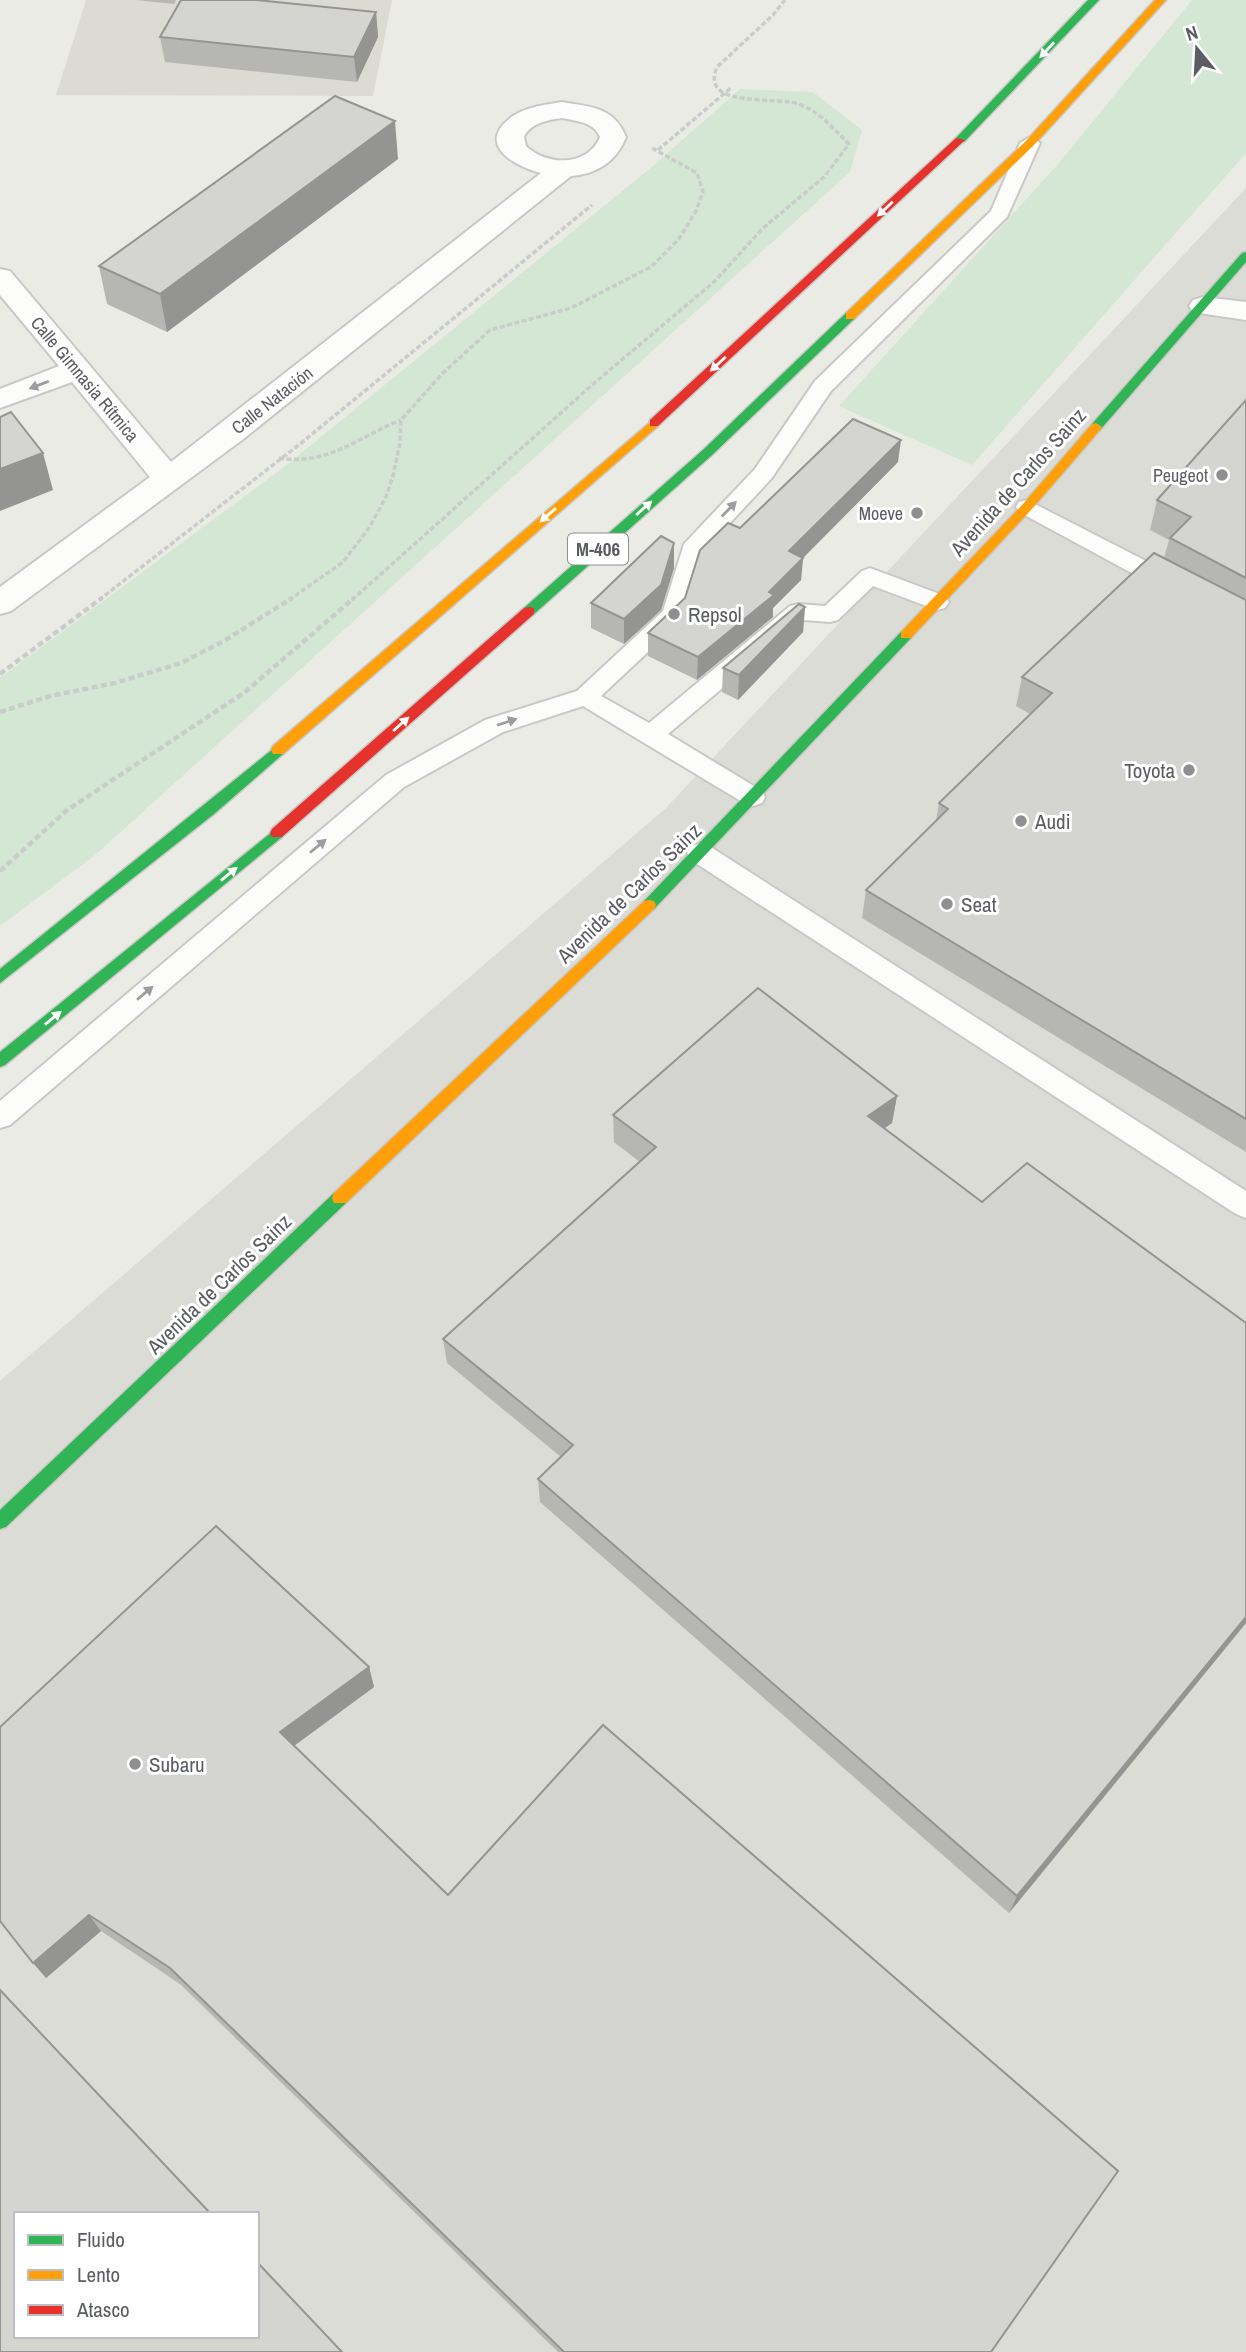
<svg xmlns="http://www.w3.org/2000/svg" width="1246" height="2352" font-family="'Archivo Narrow',sans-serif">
  <rect width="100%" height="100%" fill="#ebebe5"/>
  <!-- industrial -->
  <path fill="#dcdcd6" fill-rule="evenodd" d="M1246,188V2352H0V1381L666,808ZM16,2214H257V2336H16Z"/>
  <!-- education -->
  <path fill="#dbdbd3" d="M86,0H392L373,96L56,95Z"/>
  <!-- green -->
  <g fill="#d3e7d4">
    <path d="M1192,0H1246V153L972,465L839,406L1059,163Z"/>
    <path d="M740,89L813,92L862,130L850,172L94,856L0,926V678L284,467L653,166Z"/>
  </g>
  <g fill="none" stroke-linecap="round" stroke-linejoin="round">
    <defs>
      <g id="lane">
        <path d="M1030,137L1040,143L1007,217L831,391L771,479L703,552L682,620L601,696L649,723L790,606L798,604L825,606L862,571L870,568L878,571L945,596L949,602L945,608L937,610L873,586L838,620L830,622L803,620L668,734L762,791L765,797L762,803L753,806L744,803L583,706L503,732L404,787L10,1125L0,1128V1101L386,775L485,720L577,691L663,611L684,544L755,469L815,381L991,211L1020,143Z"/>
        <path d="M1027,500L1181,579L1184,585L1181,591L1173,593L1165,591L1019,512L1016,507L1019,502Z"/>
        <path d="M700,844L709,846L1246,1191V1218L1236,1214L691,860L687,853L691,846Z"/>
      </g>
      <g id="street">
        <path d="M562,102C591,107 614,107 626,137C617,161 597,174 571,176L242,440L11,611L0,614V587L150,477L72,382L0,408V389L59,366L0,295V269L10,271L171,462L541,173C517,167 476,146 509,119C523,107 545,105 562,102ZM562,118C577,121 594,122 600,137C588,167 546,166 526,146L524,137C530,123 548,120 562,118Z"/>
        <path d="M1203,297L1246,302V320L1193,312L1189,306L1193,300Z"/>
      </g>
      <g id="fast">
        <path d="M1088,0H1099L964,142H956V138Z"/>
        <path d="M1246,252V262L1100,430H1092V424L1242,253Z"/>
        <path d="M850,312L856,316L854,319L712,455L534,614H524V608L704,449L846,313Z"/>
        <path d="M906,630L913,635L911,638L654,909H644L642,905L644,901L901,632Z"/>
        <path d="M278,745L285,750L283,754L214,814L0,983V969Z"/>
        <path d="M277,828L282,829L284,833L282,837L5,1065L0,1067V1052Z"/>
        <path d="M340,1191L346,1193L348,1198L346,1203L6,1527L0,1529V1510L334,1193Z"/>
      </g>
      <g id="slow">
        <path d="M1155,0H1166L1034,145L854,319H846V313L1026,141Z"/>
        <path d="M654,419L660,423L658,426L283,754H273L271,750L273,746Z"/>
        <path d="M1096,423L1102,427L1100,430L1031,510L911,638H901V632L1023,504L1092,424Z"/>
        <path d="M649,900L654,901L656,905L654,909L346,1203H334L332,1198L334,1193L644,901Z"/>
      </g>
      <g id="jam">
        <path d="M956,138L965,140L658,426H650V420Z"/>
        <path d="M529,607L534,608V614L282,837H272L270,833L272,829L524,608Z"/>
      </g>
    </defs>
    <!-- lane casing -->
    <use href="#lane" stroke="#c8c9c7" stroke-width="4"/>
    <!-- street casing -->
    <use href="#street" stroke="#c8c9c7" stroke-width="4"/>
    <!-- fast casing -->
    <use href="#fast" stroke="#c8c8c7" stroke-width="3"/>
    <!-- slow casing -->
    <use href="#slow" stroke="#c8c8c7" stroke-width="3"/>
    <!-- jam casing -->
    <use href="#jam" stroke="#c8c8c7" stroke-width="3"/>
    <!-- path-far1 -->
    <g stroke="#c8ccca" stroke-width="3.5" stroke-dasharray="5 2.5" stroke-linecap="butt">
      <path d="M658,150L732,87"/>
      <path d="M279,458C328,466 358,437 401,420"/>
      <path d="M99,600L300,444L592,205"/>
      <path d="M289,600L343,562L369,528L386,497L393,476L400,443L401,420L443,373L490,330L571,308L651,267L679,239L696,211L703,192L697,173L652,148"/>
      <path d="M352,600L592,385L715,281L762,229L824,177L849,144C833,128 820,112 799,104C776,96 699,109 717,67L773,15L785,0"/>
    </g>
    <!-- path -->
    <g stroke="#c8ccca" stroke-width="4.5" stroke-dasharray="6 3.5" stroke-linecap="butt">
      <path d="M0,674L102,598"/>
      <path d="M0,712L50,696L115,683L181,663L224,641L292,598"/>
      <path d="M0,871L66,811L245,692L354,598"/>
    </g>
    <!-- lane -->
    <use href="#lane" fill="#fcfcfb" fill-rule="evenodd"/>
    <!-- street -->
    <use href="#street" fill="#fcfcfb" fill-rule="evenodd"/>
    <!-- fast -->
    <use href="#fast" fill="#30b455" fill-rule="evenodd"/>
    <!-- slow -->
    <use href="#slow" fill="#ff9f0a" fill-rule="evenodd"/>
    <!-- jam -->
    <use href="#jam" fill="#e5322d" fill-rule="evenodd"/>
  </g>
  <!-- wall -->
  <g fill="#b6b6b3">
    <path d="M136,0H176L174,4Z"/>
    <path d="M376,12L378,37L357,82L165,62L160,37Z"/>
    <path d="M398,159L167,332L107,304L99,266Z"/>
    <path d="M1246,400V1152L862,918L866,890L936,821L939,803L1030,714L1016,706L1022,677L1164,558L1169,540L1150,530L1157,500Z"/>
    <path d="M898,462L803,558L801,580L773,608V617L697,680L648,656V633L685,598L740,528Z"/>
    <path d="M674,543V568L661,610L624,644L591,628V603Z"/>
    <path d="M805,607L803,632L738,700L722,692L723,668Z"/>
    <path d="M897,1096L892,1123L884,1129L1246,1623L1009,1913L540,1502L538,1479L561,1457L447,1363L443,1339L640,1162L614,1142L613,1115Z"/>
    <path d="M369,1667L374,1687L294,1746L448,1895L991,2352H558L180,1984L101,1931L46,1978L0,1921Z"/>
  </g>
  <!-- shaded-wall -->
  <g fill="#949492">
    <path d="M376,12L378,37L357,82L354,57Z"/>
    <path d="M395,121L398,159L167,332L160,294Z"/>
    <path d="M901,440L898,462L803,558L801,580L773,608V617L697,680L698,657L769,592L789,551Z"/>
    <path d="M43,453L53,490L0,511V469Z"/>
    <path d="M674,543V568L661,610L624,644V619Z"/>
    <path d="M805,607L803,632L738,700L739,675Z"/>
    <path d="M897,1096L892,1123L863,1143L868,1116Z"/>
    <path d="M1246,1617V1623L1009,1913L1017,1896Z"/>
    <path d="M369,1667L374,1687L287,1751L280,1732Z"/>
    <path d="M89,1915L101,1931L46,1978L33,1963Z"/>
  </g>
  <!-- building -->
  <g fill="#d4d4d0" stroke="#949492" stroke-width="2">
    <path d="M181,0H256L376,12L354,57L160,37Z"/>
    <path d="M335,96L395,121L160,294L99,266Z"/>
    <path d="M1246,400V578L1170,538L1191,517L1157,500Z"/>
    <path d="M11,412L43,453L0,469V417Z"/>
    <path d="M853,419L901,440L789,551L803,558L769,592L774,595L698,657L648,633L685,598L700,550L728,523L740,528Z"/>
    <path d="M661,536L674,543L661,585L624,619L591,603Z"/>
    <path d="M1154,553L1246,600V1119L866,890L948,809L939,803L1052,693L1022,677Z"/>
    <path d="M799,604L805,607L739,675L723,668Z"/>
    <path d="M758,988L897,1096L868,1116L982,1202L1027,1163L1246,1323V1617L1017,1896L538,1479L573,1445L443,1339L656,1147L613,1115Z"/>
    <path d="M216,1526L369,1667L280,1732L448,1895L603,1725L1118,2171L991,2352H564L170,1968L89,1915L33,1963L0,1921V1727Z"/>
    <path d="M0,1990L211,2214H16V2336H257V2262L342,2352H0Z"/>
  </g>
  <!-- one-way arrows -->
  <defs><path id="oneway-solid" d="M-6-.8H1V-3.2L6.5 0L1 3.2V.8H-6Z" transform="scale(1.75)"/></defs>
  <g fill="#fff">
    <use href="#oneway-solid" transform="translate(1047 50) rotate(133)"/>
    <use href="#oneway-solid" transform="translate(885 209) rotate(137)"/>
    <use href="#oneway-solid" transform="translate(718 364) rotate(137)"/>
    <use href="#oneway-solid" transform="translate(644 508) rotate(-42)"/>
    <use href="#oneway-solid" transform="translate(548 515) rotate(139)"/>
    <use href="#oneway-solid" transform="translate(401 724) rotate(-42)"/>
    <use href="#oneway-solid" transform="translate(229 874) rotate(-39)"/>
    <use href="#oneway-solid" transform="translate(53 1018) rotate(-39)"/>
  </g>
  <g fill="#9b9da0">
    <use href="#oneway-solid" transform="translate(39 385) rotate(159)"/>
    <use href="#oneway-solid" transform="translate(729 509) rotate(-46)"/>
    <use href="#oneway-solid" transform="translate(507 722) rotate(-18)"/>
    <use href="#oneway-solid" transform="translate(318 846) rotate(-40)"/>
    <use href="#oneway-solid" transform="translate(145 993) rotate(-40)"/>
  </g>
  <!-- markers -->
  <g fill="#8d8f90" stroke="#fff" stroke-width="2.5">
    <circle cx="1222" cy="475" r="7"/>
    <circle cx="917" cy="513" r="7"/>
    <circle cx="674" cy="614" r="7"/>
    <circle cx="1189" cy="770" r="7"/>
    <circle cx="1021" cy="821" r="7"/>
    <circle cx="947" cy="904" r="7"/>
    <circle cx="135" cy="1764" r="7"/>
  </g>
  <g text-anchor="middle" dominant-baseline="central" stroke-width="6" stroke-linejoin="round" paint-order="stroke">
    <!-- far-street labels -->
    <g font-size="18" fill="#5b5d63" stroke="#fff">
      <text transform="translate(85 379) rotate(50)">Calle Gimnasia Rítmica</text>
      <text transform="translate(272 400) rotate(-38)">Calle Natación</text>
    </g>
    <!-- far-poi labels -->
    <g font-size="18" fill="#5b5d63" stroke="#fff" text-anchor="end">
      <text x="1208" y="475">Peugeot</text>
      <text x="903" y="513">Moeve</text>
    </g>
    <!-- shield labels -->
    <rect fill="#fff" stroke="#8c8e92" stroke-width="2" x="568" y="533.5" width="60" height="31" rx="5"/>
    <g font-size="19" font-weight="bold" fill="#5b5d63">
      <text x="598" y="549">M-406</text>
    </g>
    <!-- street labels -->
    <g font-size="21" fill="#5b5d63" stroke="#fff">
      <text transform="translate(1018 482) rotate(-48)">Avenida de Carlos Sainz</text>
      <text transform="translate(629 893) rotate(-44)">Avenida de Carlos Sainz</text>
      <text transform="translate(219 1284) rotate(-44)">Avenida de Carlos Sainz</text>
    </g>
    <!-- poi labels -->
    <g font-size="21" fill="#5b5d63" stroke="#fff" text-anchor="start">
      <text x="688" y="614">Repsol</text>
      <text x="1175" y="770" text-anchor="end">Toyota</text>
      <text x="1035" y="821">Audi</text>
      <text x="961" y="904">Seat</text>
      <text x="149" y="1764">Subaru</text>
    </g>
  </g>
  <!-- legend -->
  <rect x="14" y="2212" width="245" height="126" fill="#ffffff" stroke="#bdbec1" stroke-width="2"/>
  <rect x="28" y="2235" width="35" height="10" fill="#30b455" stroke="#bdbec1" stroke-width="2"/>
  <text x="77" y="2247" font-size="21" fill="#5b5d63">Fluido</text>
  <rect x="28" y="2270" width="35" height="10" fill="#ff9f0a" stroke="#bdbec1" stroke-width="2"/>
  <text x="77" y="2282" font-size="21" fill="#5b5d63">Lento</text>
  <rect x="28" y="2305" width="35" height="10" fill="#e5322d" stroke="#bdbec1" stroke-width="2"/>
  <text x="77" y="2317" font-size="21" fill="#5b5d63">Atasco</text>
  <!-- north arrow -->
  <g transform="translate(1197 49) rotate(342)" stroke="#ffffff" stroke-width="5" paint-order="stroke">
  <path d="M0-5L12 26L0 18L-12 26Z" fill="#5b5d63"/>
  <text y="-10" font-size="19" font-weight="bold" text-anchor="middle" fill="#5b5d63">N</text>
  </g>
</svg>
